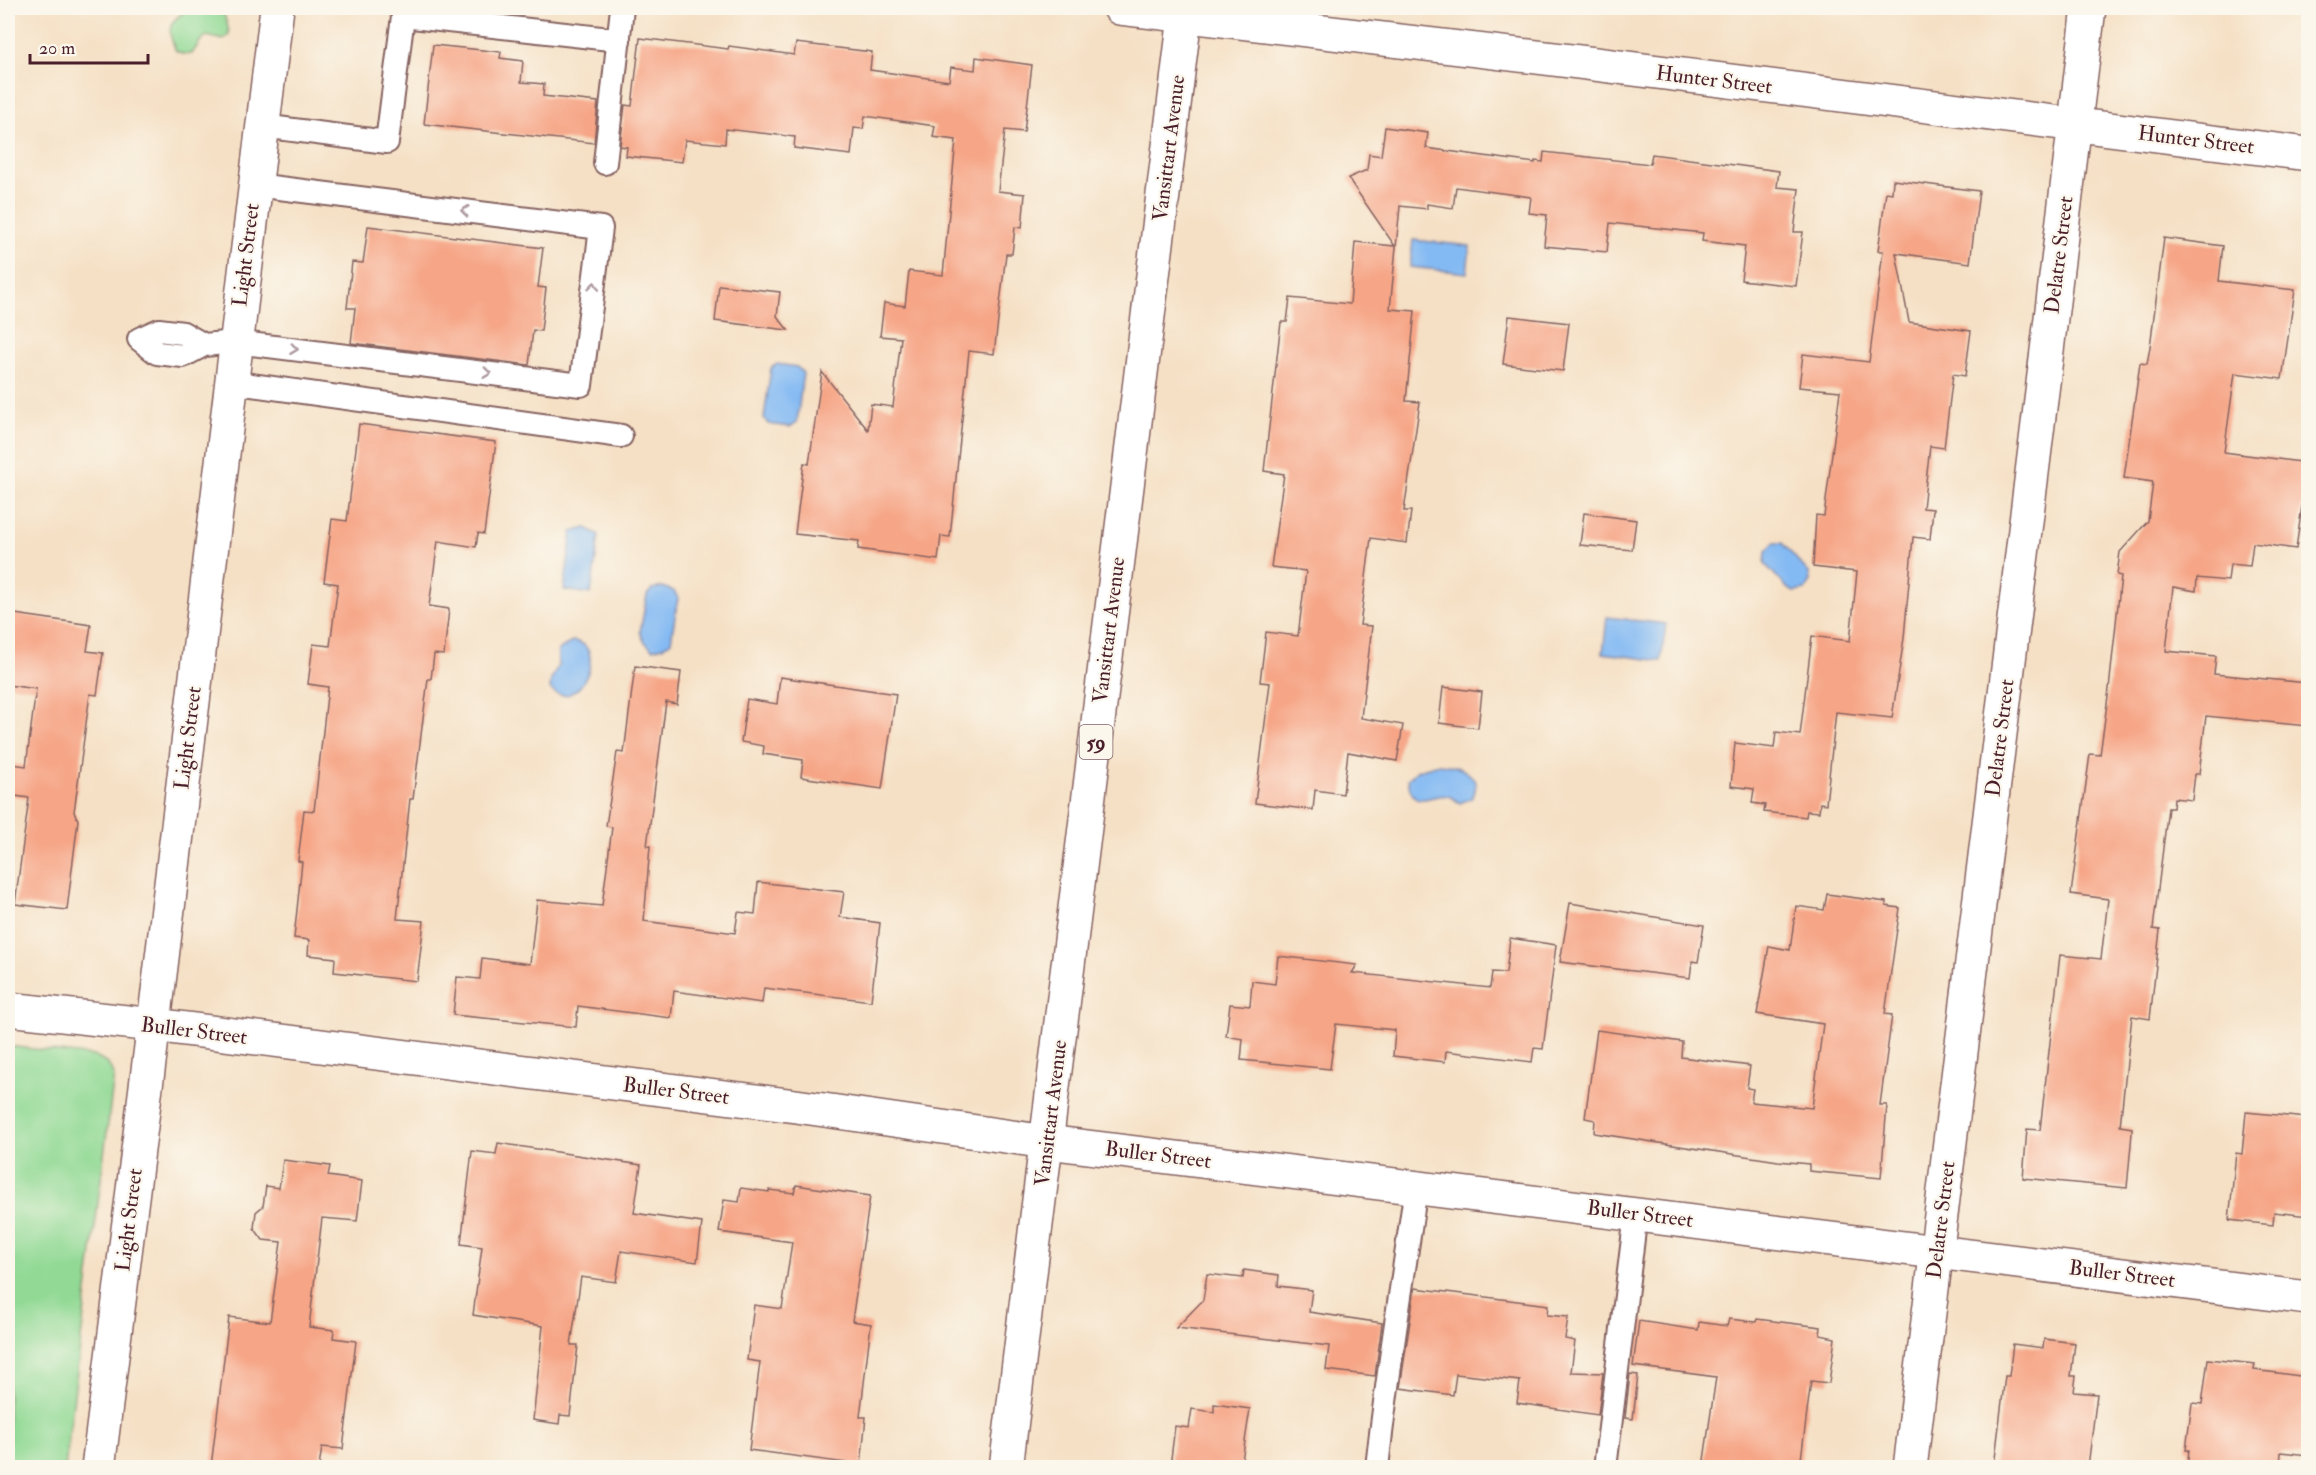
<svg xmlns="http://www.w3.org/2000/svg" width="2316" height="1475" font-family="'IM FELL Double Pica',serif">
  <rect width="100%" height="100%" fill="#fbf7ec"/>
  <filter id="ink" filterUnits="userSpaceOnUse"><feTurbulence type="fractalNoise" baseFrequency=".0167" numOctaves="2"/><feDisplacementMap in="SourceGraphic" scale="12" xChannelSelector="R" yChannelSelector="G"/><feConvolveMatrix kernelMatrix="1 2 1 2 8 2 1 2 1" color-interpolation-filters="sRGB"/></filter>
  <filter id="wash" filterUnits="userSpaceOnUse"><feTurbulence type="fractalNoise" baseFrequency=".008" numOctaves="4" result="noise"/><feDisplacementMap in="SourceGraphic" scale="24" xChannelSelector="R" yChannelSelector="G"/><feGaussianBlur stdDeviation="1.35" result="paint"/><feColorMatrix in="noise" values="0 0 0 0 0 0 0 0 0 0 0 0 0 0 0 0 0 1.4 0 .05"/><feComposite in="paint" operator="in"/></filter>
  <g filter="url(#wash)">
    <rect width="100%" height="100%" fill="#f5e0c5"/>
    <!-- green -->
    <g fill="#91d994" stroke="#6e7c60" stroke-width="1.5">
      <path d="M190,8H222C224,18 229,24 229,35L223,40L207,36L201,40L192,54H183L176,51C165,28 169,21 190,8Z"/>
      <path d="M8,1046L94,1056L108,1064L114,1075L65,1467H8Z"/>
    </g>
    <!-- water -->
    <g fill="#84baf3" stroke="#676c8f" stroke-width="1.5">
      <path d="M1413,240L1470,246L1467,273L1410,267Z"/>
      <path d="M777,364L797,367L803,373L797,422L790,427L768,424L764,418L771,368Z"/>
      <path d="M586,528L599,535L591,594L564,590L572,532Z"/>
      <path d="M1774,543H1782L1809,573L1810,581L1805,590L1794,592L1787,588L1765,564L1766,551Z"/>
      <path d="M662,587L674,591L678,598L671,641L663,647L652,649L644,641L640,632L647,595L652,589Z"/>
      <path d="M1607,617L1666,624L1661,661L1603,653Z"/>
      <path d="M573,641C611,645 578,716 550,689L551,680L558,666V650Z"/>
      <path d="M1439,764C1458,765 1485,775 1472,798L1460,803C1456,801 1452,797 1448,796C1431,792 1412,814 1408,779L1418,770Z"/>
    </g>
    <g id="blocks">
      <!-- building -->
      <g fill="#f6a586">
        <path d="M640,38L728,49L729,46L794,55L796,43L872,52L870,70L949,81L951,67L975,70L976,57L1032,65L1024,132L1005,130L998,191L1025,194L1022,228L1015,227L1012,254H1006L994,354L969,351L950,537L941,536L938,560L858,549L859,541L795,534L804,463L809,464L822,372L868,430L871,404L893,407L901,338L880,336L884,303L905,306L909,271L943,275L956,140L933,137L935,126L865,116L863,129L854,128L851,155L794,148L795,137L726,129L725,144L685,140L682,162L626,156L627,147L620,146L625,105L632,106Z"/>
        <path d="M433,45L501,52L500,58L523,61L521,82L544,84L543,96L598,102L594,143L424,124Z"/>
        <path d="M1385,127L1428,133L1426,148L1535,163V161L1543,162L1544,152L1650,164L1652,154L1779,171L1777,187L1799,189L1794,232H1803L1796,286L1741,280L1745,246L1702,241L1703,233L1610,223L1607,252L1544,246L1547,215L1529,213L1531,197L1456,187L1453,208L1427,204V209L1400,206L1390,309L1415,311L1406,401L1420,402L1404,511H1411L1407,543L1371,538L1360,625L1372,626L1361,718L1403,725L1397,761L1348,752L1343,794L1315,790L1313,810L1255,803L1270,683L1260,682L1266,632L1298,636L1306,571L1271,567L1284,474L1264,471L1281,322H1287L1290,298L1350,304L1355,242L1395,246L1348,178L1367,170L1369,154L1381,156Z"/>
        <path d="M1893,180L1979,191L1970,263L1896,253L1909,322L1971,331L1965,376L1953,374L1944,448L1930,446L1923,508L1933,509L1930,539L1913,537L1904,638L1892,718L1836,712L1826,804L1820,803L1819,812L1807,811L1806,817L1764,812L1765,805L1752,803L1754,789L1731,786L1735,743L1774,748L1776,732L1800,735L1812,636L1850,641L1857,572L1813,567L1816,515L1824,516L1840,391L1799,387L1803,354L1869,362L1883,251H1878L1886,192L1892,193Z"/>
        <path d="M368,226L543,248L538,287L546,288L541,331L533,330L529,365L351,343L355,308H347L352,262L363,263Z"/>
        <path d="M2164,238L2223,246L2219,281L2295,290L2282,379L2235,373L2224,452L2308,463L2296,549L2253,543L2250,566L2230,564L2228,581L2197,578L2196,591L2173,587L2166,651L2216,656L2214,674L2308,683V726L2206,716L2199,774H2195L2192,800L2174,798L2173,808H2168L2153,929L2160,930L2150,1019L2132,1016L2120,1126L2132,1128V1133L2127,1188L2023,1178L2027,1129L2040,1130L2060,955L2101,959L2108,899L2071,894L2090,754L2100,755L2109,689L2121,576L2117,575L2120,552L2148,521L2153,482L2124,478L2140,363L2147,364L2150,347Z"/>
        <path d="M719,285L780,292L777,316L788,330L715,321Z"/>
        <path d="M1509,316L1569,323L1563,371L1503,364Z"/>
        <path d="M359,424L496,442L484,534L478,533L476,547L438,541L429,606L449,609L444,655L434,654L431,679H428L413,799H410L397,919L424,921L417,981L334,972L335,958L308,955L309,940L294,938L302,862L298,861L304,810L314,811L328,687L308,684L313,644L330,646L338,584L324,582L332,519L347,521Z"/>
        <path d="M1584,513L1636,520L1632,550L1580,545Z"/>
        <path d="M8,613L91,625L87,651L103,653L97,695L90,694L74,812L78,820L67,910L15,904L29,798L8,795L12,764L26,766L36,689L8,685Z"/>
        <path d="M635,666L681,672L677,704L666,702L647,846H650L644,921L735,933L738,912L755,914L758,882L844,892L840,917L880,923L871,1001L764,988L762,1003L674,991L671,1018L578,1006L576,1027L453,1015L457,977L480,979L482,958L530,964L537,900L602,906L612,827L606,826L617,752L624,753Z"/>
        <path d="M780,677L896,694L882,789L801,777L803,760L763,754L764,746L741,742L747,699L777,704Z"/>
        <path d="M1443,687L1482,692L1478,728L1439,723Z"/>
        <path d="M1827,894L1886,902V906L1900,908L1885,1014L1892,1015L1880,1105H1887L1881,1178L1809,1171V1164L1778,1161L1594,1133L1595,1120L1585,1118L1597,1030L1682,1042L1681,1057L1750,1066L1747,1088L1753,1089L1751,1102L1812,1108L1823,1024L1757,1014L1769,946L1790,950L1796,906L1824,910Z"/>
        <path d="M1570,903L1704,925L1698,962L1692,961L1690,978L1560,962Z"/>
        <path d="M1510,938L1556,945L1543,1049L1534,1048L1532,1062L1446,1051L1445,1062L1393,1056L1395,1030L1336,1024L1330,1069L1241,1060L1243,1039L1226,1036L1230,1004L1250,1006L1252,981L1275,984L1278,956L1357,965L1352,973L1490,988L1492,972L1506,973Z"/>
        <path d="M2246,1112L2308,1118V1216L2274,1212L2273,1225L2229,1220L2236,1153L2242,1154Z"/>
        <path d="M498,1143L641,1165L634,1213L702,1223L697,1262L621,1251L616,1282L581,1277L571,1345H578L570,1416L560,1415L559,1424L533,1420L543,1326L473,1315L482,1247L461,1244L472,1151L496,1154Z"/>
        <path d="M283,1160L330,1166L328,1176L362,1181L357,1221L322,1218L309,1327L334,1330L333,1338L356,1341L343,1449L322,1447L319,1467H211L229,1317L270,1322L281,1242L263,1240L254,1228L256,1212L263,1206L266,1186L279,1188Z"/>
        <path d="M796,1185L870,1196L852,1321L871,1324L860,1417H866L861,1465L749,1450L760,1362L747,1360L754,1305L782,1309L792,1242L719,1232L724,1200L739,1202L741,1188L769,1192V1190L794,1193Z"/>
        <path d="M1244,1270L1279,1275L1278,1286L1312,1290L1309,1312L1382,1323L1375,1376L1326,1370L1329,1346L1176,1328L1203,1300L1207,1274L1243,1278Z"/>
        <path d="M1415,1288L1548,1305L1547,1315L1568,1317L1565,1339L1575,1341L1571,1372L1603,1373L1598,1415L1517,1403L1520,1381L1456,1374L1453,1395L1400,1388Z"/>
        <path d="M1729,1319L1756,1322L1757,1319L1821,1327L1820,1335L1835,1338L1829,1383L1811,1381L1800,1467H1703L1716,1377L1633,1366L1639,1321L1698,1330L1699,1322L1727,1326Z"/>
        <path d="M2044,1339L2075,1343L2071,1376H2076L2074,1392L2097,1394L2088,1467H1994L2005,1376H2009L2013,1344L2043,1348Z"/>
        <path d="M2208,1359L2255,1364L2254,1370L2308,1377V1455L2281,1452L2280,1467L2219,1462V1467H2187L2189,1450H2186L2192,1403L2202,1404Z"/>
        <path d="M1630,1374L1638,1375L1633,1419L1625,1418Z"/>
        <path d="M1214,1404L1250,1409L1241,1467H1170L1175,1426L1189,1428L1192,1409L1214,1412Z"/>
      </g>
    </g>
  </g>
  <g filter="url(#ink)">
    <use href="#blocks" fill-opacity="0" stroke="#866361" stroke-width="1.5"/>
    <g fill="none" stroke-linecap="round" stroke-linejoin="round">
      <defs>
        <g id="lane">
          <path d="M404,8L403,16L619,40"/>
          <path d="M262,126L387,142L403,16"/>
          <path d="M605,163L622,8"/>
          <path d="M204,345L183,356L157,353L139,339L159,330L183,333L204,345L235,342L581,385L601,228L255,185"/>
          <path d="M230,382L621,436"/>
          <path d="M1377,1468C1387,1374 1403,1280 1416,1187"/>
          <path d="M1605,1468L1636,1214"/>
        </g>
        <g id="street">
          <path d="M1120,8L1579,62L2308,154"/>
          <path d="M8,1009L154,1025L796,1106L1047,1142L2308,1298"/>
          <path d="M98,1468L158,991L277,8"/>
          <path d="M1910,1468L2089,8"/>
        </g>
        <path id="primary" d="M1006,1468L1186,8"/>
      </defs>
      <!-- lane casing -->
      <use href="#lane" stroke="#866361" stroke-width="26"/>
      <!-- street casing -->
      <use href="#street" stroke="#866361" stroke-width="36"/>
      <!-- primary casing -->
      <use href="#primary" stroke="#866361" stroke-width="36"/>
      <!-- lane -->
      <use href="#lane" stroke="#fff" stroke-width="22"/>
      <!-- street -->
      <use href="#street" stroke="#fff" stroke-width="33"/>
      <!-- primary -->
      <use href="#primary" stroke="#fff" stroke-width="33"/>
    </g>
    <!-- one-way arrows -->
    <defs><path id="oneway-chevron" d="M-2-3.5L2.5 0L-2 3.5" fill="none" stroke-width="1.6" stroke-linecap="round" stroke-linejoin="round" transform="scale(1.5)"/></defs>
    <g stroke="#ae9aa0">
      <use href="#oneway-chevron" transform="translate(465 211) rotate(-173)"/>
      <use href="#oneway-chevron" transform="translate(594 286) rotate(-83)"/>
      <use href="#oneway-chevron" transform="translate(294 349) rotate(7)"/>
      <use href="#oneway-chevron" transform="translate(487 373) rotate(7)"/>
    </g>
  </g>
  <g text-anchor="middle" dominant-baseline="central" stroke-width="4.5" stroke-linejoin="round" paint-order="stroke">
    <!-- shield labels -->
    <rect fill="#fbf7ec" stroke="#7f6065" stroke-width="1.5" x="1079.5" y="725" width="33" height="34" rx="4.5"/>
    <g font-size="20" font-weight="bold" fill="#4a1f2b">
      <text x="1096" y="742">59</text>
    </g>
    <!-- street labels -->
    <g font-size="21" fill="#4a1f2b" stroke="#fbf7ec">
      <text transform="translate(1714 80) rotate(7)">Hunter Street</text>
      <text transform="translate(2196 140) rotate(7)">Hunter Street</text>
      <text transform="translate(1169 148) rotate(-83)">Vansittart Avenue</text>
      <text transform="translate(246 255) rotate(-83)">Light Street</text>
      <text transform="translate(2059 255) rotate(-83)">Delatre Street</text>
      <text transform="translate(1109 630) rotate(-83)">Vansittart Avenue</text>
      <text transform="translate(188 738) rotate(-83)">Light Street</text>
      <text transform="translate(2000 738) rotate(-83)">Delatre Street</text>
      <text transform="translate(194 1031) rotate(7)">Buller Street</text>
      <text transform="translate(676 1091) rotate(7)">Buller Street</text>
      <text transform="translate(1051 1113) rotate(-83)">Vansittart Avenue</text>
      <text transform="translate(1158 1155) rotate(7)">Buller Street</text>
      <text transform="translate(1640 1214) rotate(7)">Buller Street</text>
      <text transform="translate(129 1220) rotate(-83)">Light Street</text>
      <text transform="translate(1941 1220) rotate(-83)">Delatre Street</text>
      <text transform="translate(2122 1274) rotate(7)">Buller Street</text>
    </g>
  </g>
  <!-- margin -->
  <rect width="2316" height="1475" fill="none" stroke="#fbf7ec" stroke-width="30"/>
  <!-- scale -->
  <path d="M30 54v9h118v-9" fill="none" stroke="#4a1f2b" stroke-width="3"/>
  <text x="39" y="54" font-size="18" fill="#4a1f2b" stroke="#fbf7ec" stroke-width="4.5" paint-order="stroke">20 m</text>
</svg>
